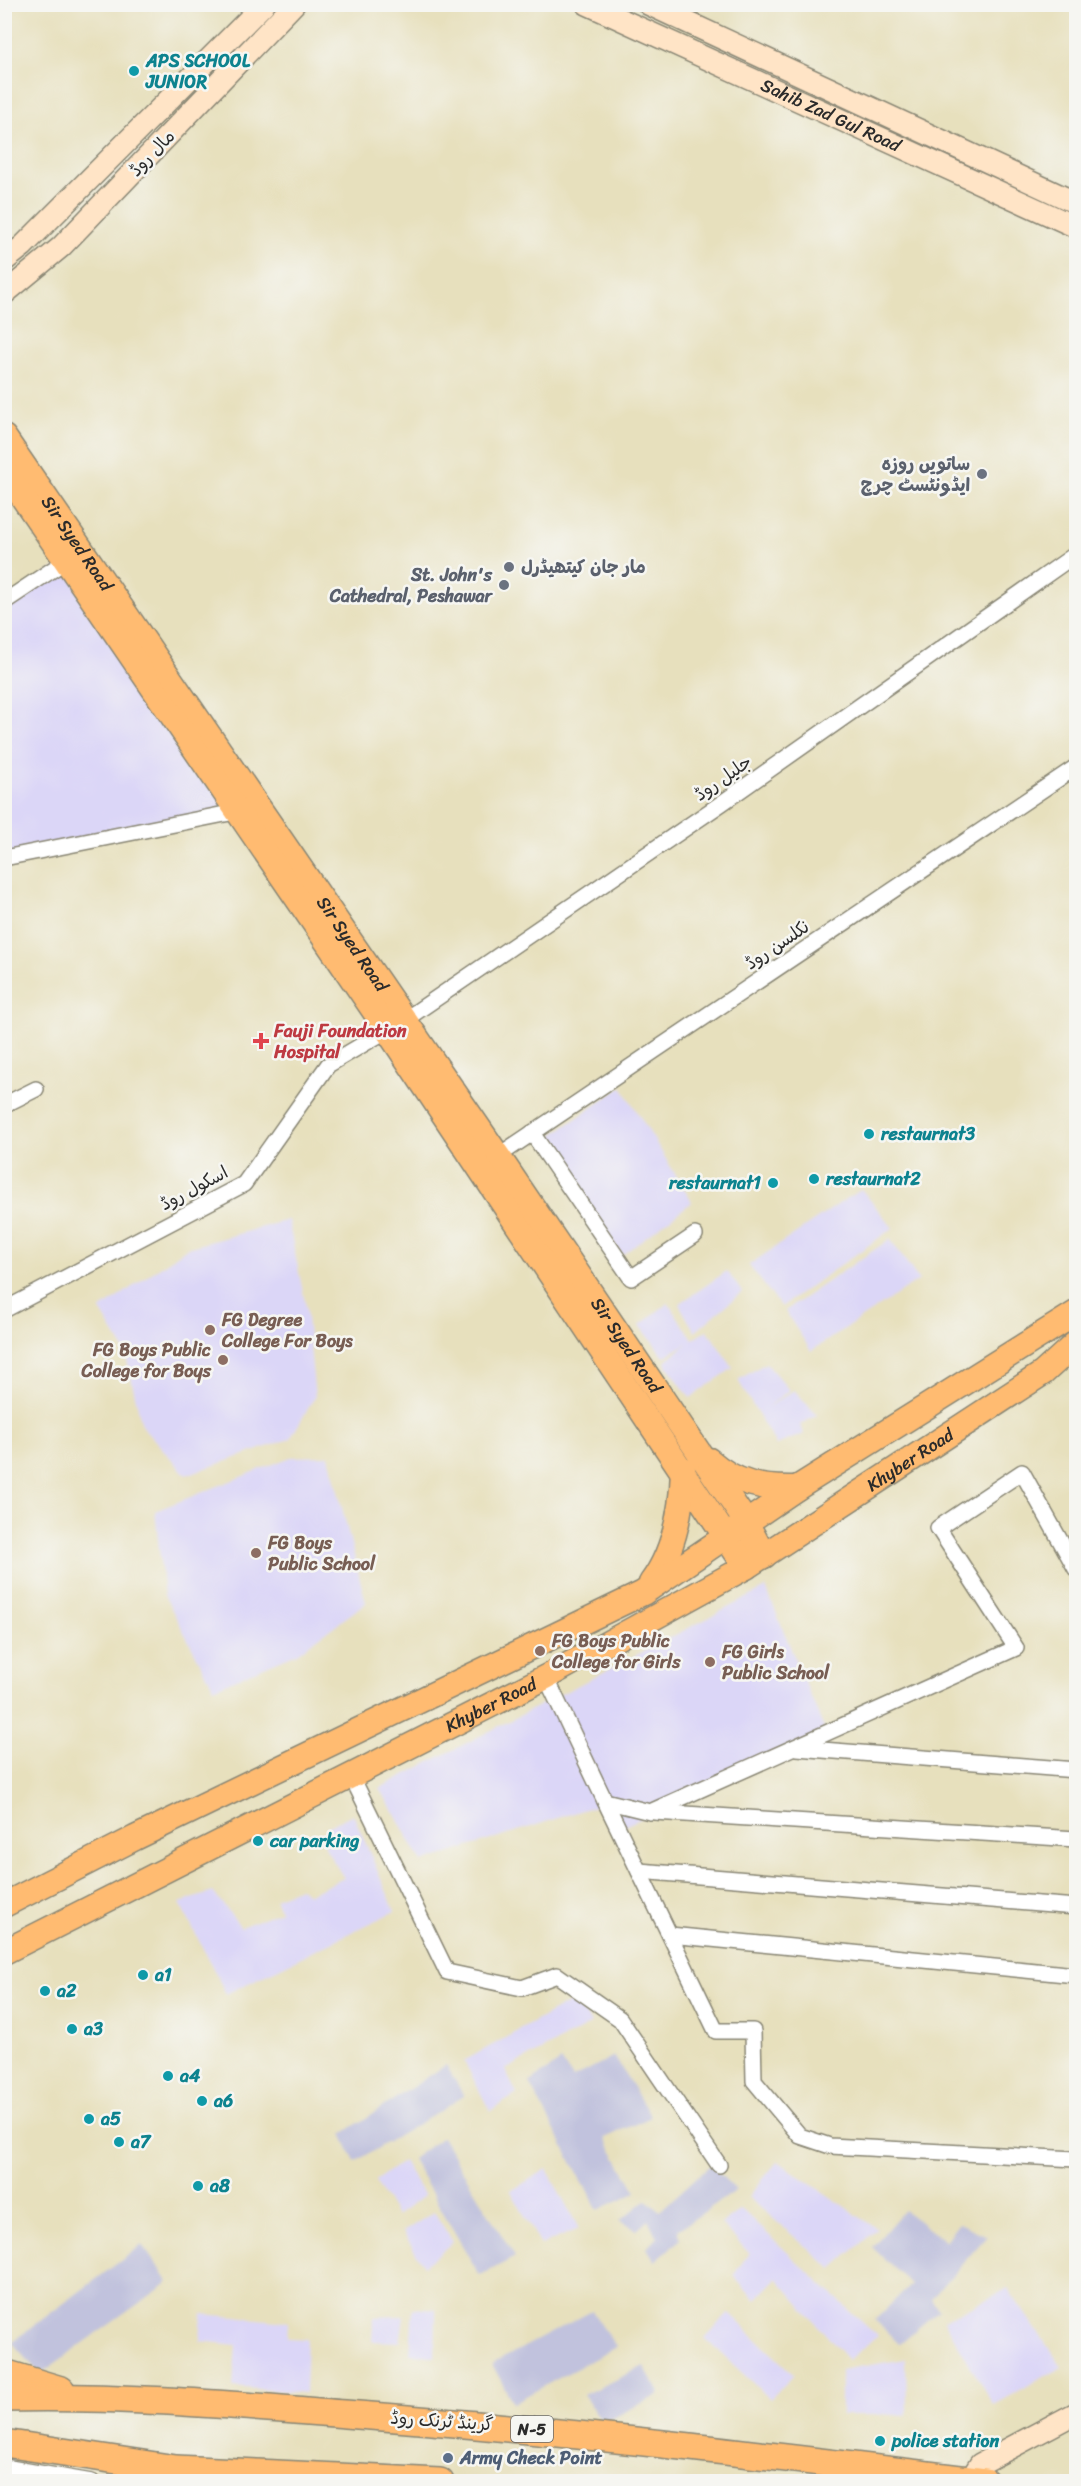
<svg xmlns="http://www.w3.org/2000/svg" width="1081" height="2486" viewBox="0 0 1081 2486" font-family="Sriracha,'Playpen Sans Arabic',sans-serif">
<rect width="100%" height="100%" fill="#f6f6f2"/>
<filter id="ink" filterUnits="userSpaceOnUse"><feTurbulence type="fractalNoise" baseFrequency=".0167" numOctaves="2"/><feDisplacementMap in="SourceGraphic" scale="12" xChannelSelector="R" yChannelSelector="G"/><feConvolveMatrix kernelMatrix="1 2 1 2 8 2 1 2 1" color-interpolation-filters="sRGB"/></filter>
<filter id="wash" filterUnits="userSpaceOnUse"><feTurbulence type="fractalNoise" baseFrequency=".008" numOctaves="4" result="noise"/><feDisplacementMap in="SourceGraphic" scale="24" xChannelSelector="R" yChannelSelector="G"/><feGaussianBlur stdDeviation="1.35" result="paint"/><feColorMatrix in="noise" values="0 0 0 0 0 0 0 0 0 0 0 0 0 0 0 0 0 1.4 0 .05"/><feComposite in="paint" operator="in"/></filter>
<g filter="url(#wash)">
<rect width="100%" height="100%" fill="#e7e0bd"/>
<!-- built -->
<g fill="#dbd6f7">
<polygon points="67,560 240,811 5,856 5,602"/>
<polygon points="622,1087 692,1202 622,1255 545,1140"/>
<polygon points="861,1189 893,1228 781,1307 749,1265"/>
<polygon points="288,1220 306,1307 315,1397 290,1439 186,1475 142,1426 125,1351 100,1310 187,1248"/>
<polygon points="890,1239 919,1280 811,1351 785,1311"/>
<polygon points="727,1271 742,1292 695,1332 679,1304"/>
<polygon points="668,1303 693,1339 707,1330 733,1368 690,1398 665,1362 688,1343 664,1357 640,1325"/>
<polygon points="766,1363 789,1390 768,1407 794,1390 817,1415 800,1425 804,1434 776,1445 738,1380"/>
<polygon points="329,1456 366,1603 297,1653 214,1688 164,1595 155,1511 291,1457"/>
<polygon points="766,1588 827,1736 624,1826 604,1803 422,1862 380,1788"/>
<polygon points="353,1814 395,1911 226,1994 180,1903 213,1892 241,1927 280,1911 275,1898 300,1888 309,1894 344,1878 323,1844 332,1841 327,1827"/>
<polygon points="575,1999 591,2024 505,2070 517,2094 490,2111 464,2061"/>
<polygon points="403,2161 424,2196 396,2216 375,2181"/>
<polygon points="778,2161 877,2229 832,2269 748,2197"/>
<polygon points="547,2169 579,2229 541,2245 511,2191"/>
<polygon points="741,2209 877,2336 848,2360 777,2278 756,2300 733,2276 749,2253 721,2224"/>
<polygon points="434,2212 453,2242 424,2266 403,2232"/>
<polygon points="1008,2289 1062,2367 993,2405 944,2320"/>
<polygon points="413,2308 436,2310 435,2357 410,2353"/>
<polygon points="729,2313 794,2375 770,2399 705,2338"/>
<polygon points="202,2314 288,2322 287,2338 307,2339 305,2393 233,2387 236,2345 200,2341"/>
<polygon points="404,2316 400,2342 373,2341 374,2317"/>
<polygon points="906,2359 907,2415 841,2415 841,2370"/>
</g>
<!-- industrial -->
<g fill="#c1c2dd">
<polygon points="614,2056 651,2117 605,2138 636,2192 598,2210 529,2083 561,2061 573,2078"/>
<polygon points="446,2065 464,2096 355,2162 342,2134"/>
<polygon points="442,2137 515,2257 480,2276 412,2159"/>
<polygon points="710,2165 736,2190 678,2230 681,2239 655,2261 647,2248 657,2237 648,2220 637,2230 620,2221 646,2200 660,2211"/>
<polygon points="904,2210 945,2241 959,2223 987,2236 931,2299 939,2310 899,2344 875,2320 911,2284 872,2247"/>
<polygon points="142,2245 169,2282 40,2374 12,2342"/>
<polygon points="592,2311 616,2347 513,2403 492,2364"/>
<polygon points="644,2366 660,2394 603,2423 583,2395"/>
</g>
</g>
<g filter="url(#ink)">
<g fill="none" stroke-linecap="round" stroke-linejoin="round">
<defs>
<g id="street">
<polyline points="4,602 67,560"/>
<polyline points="4,858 240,811"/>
<polyline points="4,1105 36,1089"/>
<polyline points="532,1133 631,1278 695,1235"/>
<polyline points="498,1156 1076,767"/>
<polyline points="4,1310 244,1184 328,1065 406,1019 722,803 1076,554"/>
<polyline points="546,1677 605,1801 650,1812 1016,1648 938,1528 1022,1472 1076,1569"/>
<polyline points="797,1748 1076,1770"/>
<polyline points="351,1775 447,1972 522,1988 557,1975 620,2019 719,2165"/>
<polyline points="605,1801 716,2031 753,2031 754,2081 800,2136 830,2146 1076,2159"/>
<polyline points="654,1812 1076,1839"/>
<polyline points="639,1871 1076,1907"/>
<polyline points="670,1935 1076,1975"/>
<polyline points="4,2467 92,2482"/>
</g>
<g id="secondary">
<path id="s1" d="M587,4l489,223"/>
<polyline points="648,4 1076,203"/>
<polyline points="4,261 23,246 264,4"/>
<polyline points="4,294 61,247 294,4"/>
<polyline points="970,2480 980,2464 1076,2413"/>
</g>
<g id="primary">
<path id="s2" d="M4,437l494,719 200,295 48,71 18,34"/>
<polyline points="4,470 388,1031 746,1567"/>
<path d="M709,1460c27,24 53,29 88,28"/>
<path d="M651,1583c24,-32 31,-75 32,-114"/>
<polyline points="4,1905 135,1838 643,1593 797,1488 1076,1313"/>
<path id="s3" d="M4,1952l542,-275 200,-110 297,-194 33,-30"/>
</g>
<g id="highway">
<polyline points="4,2373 61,2390"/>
<path d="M4,2398c115,-3 228,7 341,16 214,16 427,42 640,68"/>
<polyline points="4,2443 176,2469 440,2482"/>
</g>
</defs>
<!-- street casing -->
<use href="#street" stroke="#898674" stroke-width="18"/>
<!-- secondary casing -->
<use href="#secondary" stroke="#898674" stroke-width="24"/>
<!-- primary casing -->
<use href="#primary" stroke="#898674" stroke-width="27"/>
<!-- highway casing -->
<use href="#highway" stroke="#898674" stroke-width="30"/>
<!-- street -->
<use href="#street" stroke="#fff" stroke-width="15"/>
<!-- secondary -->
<use href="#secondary" stroke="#ffe4c6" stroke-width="21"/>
<!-- primary -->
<use href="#primary" stroke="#ffbb71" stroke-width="24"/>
<!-- highway -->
<use href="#highway" stroke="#ffbb71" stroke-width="27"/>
</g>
</g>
<!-- markers -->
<g fill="#0f9aa8" stroke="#f6f6f2" stroke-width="2">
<circle cx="134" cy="71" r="6"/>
<circle cx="869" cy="1134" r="6"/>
<circle cx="814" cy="1179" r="6"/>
<circle cx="773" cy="1183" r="6"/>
<circle cx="258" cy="1841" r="6"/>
<circle cx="143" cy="1975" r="6"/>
<circle cx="45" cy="1991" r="6"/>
<circle cx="72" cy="2029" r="6"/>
<circle cx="168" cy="2076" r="6"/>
<circle cx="202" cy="2101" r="6"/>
<circle cx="89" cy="2119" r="6"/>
<circle cx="119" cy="2142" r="6"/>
<circle cx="198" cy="2186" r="6"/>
<circle cx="880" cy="2441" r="6"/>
</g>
<g fill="#6b7280" stroke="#f6f6f2" stroke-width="2">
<circle cx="982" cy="474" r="6"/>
<circle cx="509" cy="567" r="6"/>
<circle cx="504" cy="585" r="6"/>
</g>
<path fill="#e0444e" stroke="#f6f6f2" stroke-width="2" d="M258 1032h6v6h6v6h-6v6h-6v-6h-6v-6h6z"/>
<g fill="#8d6e63" stroke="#f6f6f2" stroke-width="2">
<circle cx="210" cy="1330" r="6"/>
<circle cx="223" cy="1360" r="6"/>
<circle cx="256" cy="1553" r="6"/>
<circle cx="540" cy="1651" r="6"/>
<circle cx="710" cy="1662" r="6"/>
</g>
<circle fill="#5c6f8a" stroke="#f6f6f2" stroke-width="2" cx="448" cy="2458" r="6"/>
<g text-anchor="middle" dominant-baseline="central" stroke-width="5" stroke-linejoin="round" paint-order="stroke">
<!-- shield labels -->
<rect fill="#f6f6f2" stroke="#686867" stroke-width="1.5" x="511" y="2416" width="42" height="26" rx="4.5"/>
<g font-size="16" font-weight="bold" fill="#2b2b2b">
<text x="532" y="2429">N-5</text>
</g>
<!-- culture labels -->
<g font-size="18" font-weight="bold" fill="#0d838f" stroke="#f6f6f2" text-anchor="start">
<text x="146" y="61">APS SCHOOL<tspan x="146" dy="21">JUNIOR</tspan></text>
<text x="881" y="1134">restaurnat3</text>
<text x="826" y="1179">restaurnat2</text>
<text x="761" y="1183" text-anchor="end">restaurnat1</text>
<text x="270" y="1841">car parking</text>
<text x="155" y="1975">a1</text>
<text x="57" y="1991">a2</text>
<text x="84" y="2029">a3</text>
<text x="180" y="2076">a4</text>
<text x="214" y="2101">a6</text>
<text x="101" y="2119">a5</text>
<text x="131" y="2142">a7</text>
<text x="210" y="2186">a8</text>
<text x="892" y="2441">police station</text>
</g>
<!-- street labels -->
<g font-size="18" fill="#2b2b2b" stroke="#f6f6f2">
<text stroke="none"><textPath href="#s1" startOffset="268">Sahib Zad Gul Road</textPath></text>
<text transform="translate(152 153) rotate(-46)">مال روڈ</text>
<text stroke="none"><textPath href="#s2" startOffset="129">Sir Syed Road</textPath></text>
<text transform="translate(723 778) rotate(-35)">جلیل روڈ</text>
<text stroke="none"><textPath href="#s2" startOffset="615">Sir Syed Road</textPath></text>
<text transform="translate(777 945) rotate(-34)">نکلسن روڈ</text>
<text transform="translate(194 1188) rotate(-28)">اسکول روڈ</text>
<text stroke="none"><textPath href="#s2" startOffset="1101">Sir Syed Road</textPath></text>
<text stroke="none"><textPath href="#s3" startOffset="1032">Khyber Road</textPath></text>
<text stroke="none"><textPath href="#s3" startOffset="546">Khyber Road</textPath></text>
<text transform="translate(442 2421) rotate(4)">گرینڈ ٹرنک روڈ</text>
</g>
<!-- worship labels -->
<g font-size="18" font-weight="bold" fill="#5b616d" stroke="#f6f6f2" text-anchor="end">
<text x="970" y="464">ساتویں روزہ<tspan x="970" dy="21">ایڈونٹسٹ چرچ</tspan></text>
<text x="521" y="567" text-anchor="start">مار جان کیتھیڈرل</text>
<text x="492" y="575">St. John's<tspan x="492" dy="21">Cathedral, Peshawar</tspan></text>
</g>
<!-- health labels -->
<g font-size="18" font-weight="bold" fill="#be3a42" stroke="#f6f6f2" text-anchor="start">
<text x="274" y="1031">Fauji Foundation<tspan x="274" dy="21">Hospital</tspan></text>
</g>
<!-- education labels -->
<g font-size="18" font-weight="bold" fill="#785e54" stroke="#f6f6f2" text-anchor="start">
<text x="222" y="1320">FG Degree<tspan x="222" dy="21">College For Boys</tspan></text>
<text x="211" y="1350" text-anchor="end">FG Boys Public<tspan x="211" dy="21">College for Boys</tspan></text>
<text x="268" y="1543">FG Boys<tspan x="268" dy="21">Public School</tspan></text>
<text x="552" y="1641">FG Boys Public<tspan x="552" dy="21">College for Girls</tspan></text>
<text x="722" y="1652">FG Girls<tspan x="722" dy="21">Public School</tspan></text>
</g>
<!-- service labels -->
<g font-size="18" font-weight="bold" fill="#4e5e75" stroke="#f6f6f2" text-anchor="start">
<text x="460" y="2458">Army Check Point</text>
</g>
</g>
<!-- margin -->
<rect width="1081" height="2486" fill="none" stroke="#f6f6f2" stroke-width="24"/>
</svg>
